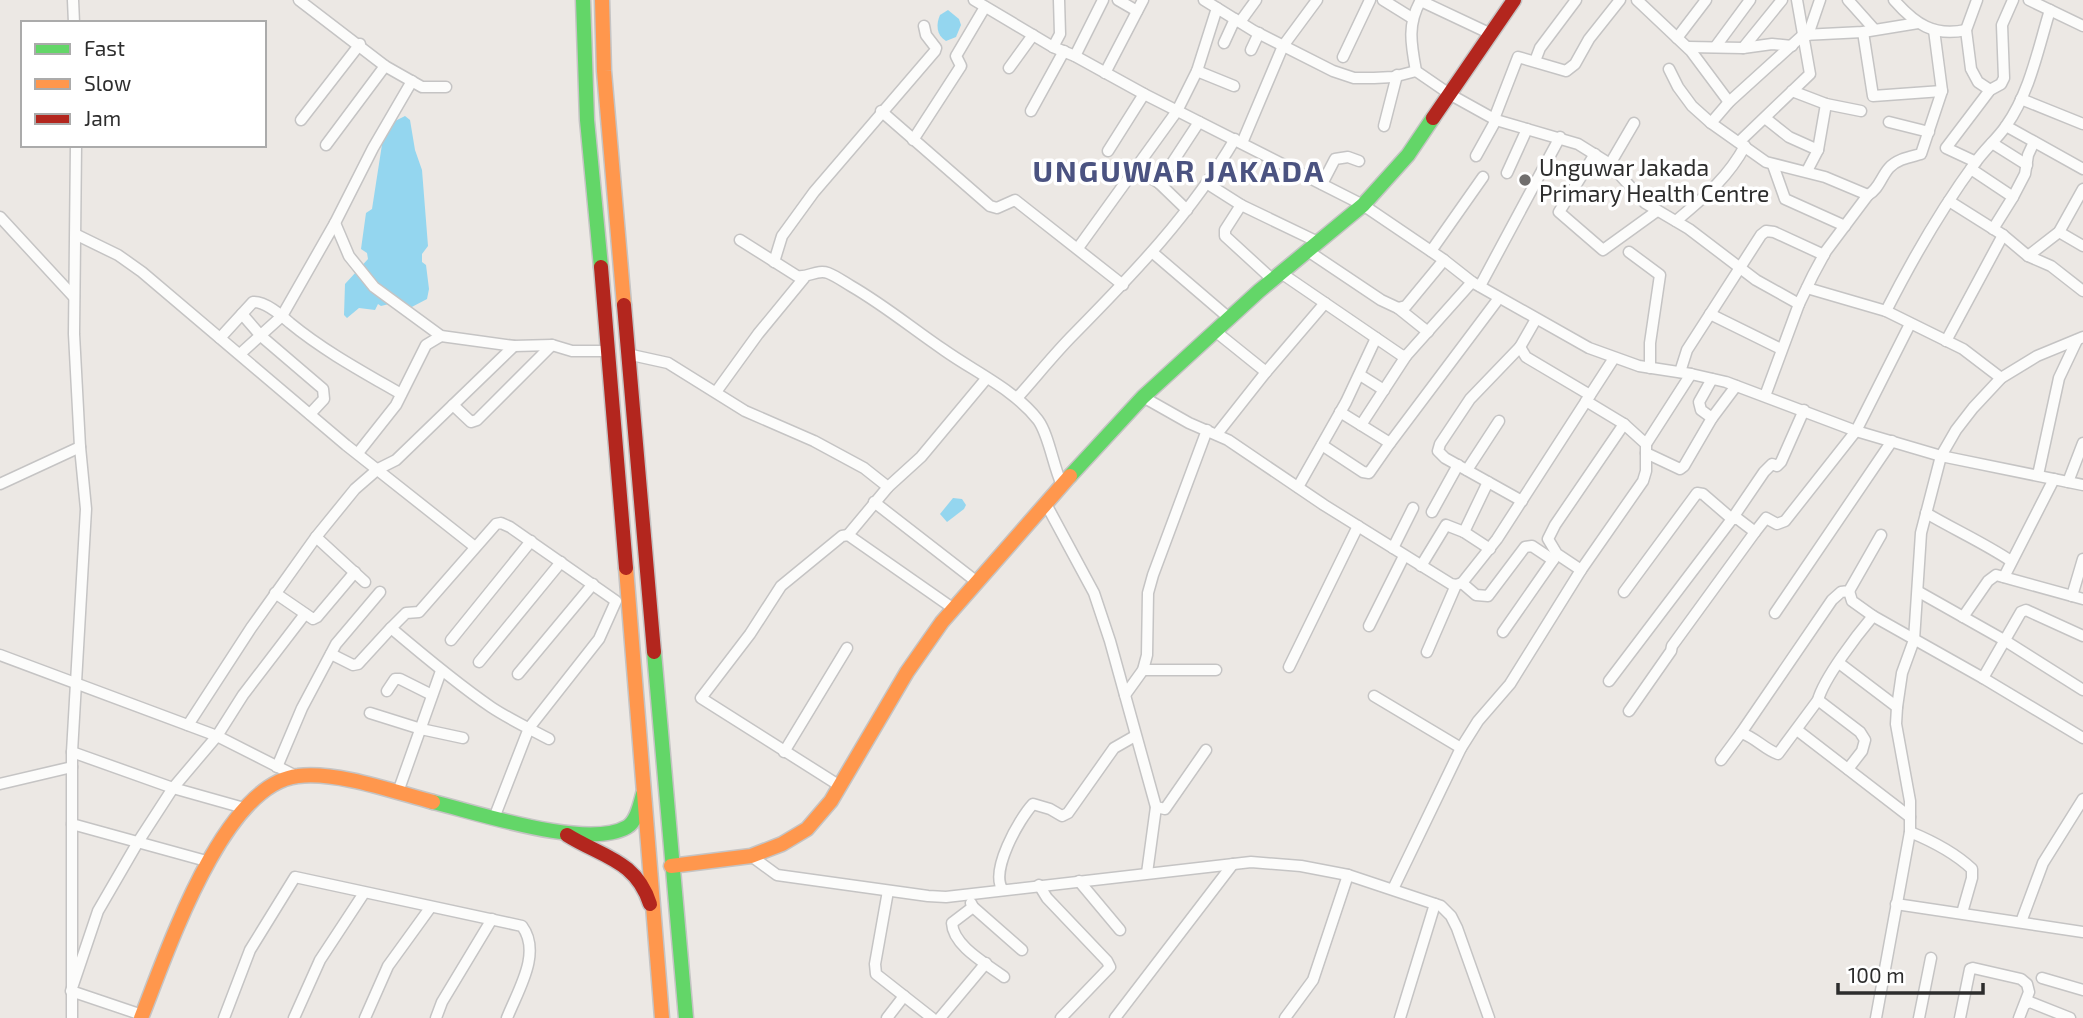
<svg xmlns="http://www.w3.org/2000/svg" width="2083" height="1018" viewBox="0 0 2083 1018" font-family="'Exo 2',sans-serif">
<rect width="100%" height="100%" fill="#ece8e4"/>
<!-- water -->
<g fill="#94d6ef">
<path d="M948,10l11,9 2,6 -5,12 -10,4c-10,-6 -10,-17 -6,-26z"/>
<polygon points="405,116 410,120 415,150 422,170 428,246 422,254 422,262 426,265 429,289 427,299 408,309 389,304 381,306 378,304 375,310 359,308 347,318 344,315 345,284 368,259 367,253 361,249 366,213 372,209 383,138 391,123"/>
<polygon points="953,498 962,499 966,505 964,509 947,522 940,514"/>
</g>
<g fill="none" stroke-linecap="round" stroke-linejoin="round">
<defs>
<g id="street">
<polyline points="73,0 74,23"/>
<polyline points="299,0 385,66 422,87 446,87"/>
<polyline points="974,0 1053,47 1075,56 1144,94 1363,205 1444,260 1472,282 1589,348 1639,366 1691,374 1726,382 1856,431 1941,456 2083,485"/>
<polyline points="1118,0 1137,11"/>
<polyline points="1204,0 1254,31 1333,71 1354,78 1374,78 1393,77 1416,71"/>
<polyline points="1383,0 1412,18"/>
<path d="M1421,0c-14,24 -10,44 -5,71l35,24 45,25 82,24 32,20 35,39 44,26 67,51 43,24"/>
<polyline points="1637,0 1691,51 1729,102"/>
<polyline points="1848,0 1874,29"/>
<path d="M1894,0c21,24 40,37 72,30"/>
<polyline points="1977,0 1966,30 1971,69 1978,82 1990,90"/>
<polyline points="2029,0 2083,26"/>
<polyline points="1421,1 1491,34"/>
<polyline points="1240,22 1256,0"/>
<polyline points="1863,32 1873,96 1942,91"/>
<polyline points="1808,35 1820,0"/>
<polyline points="1677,38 1706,0"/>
<polyline points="1224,43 1235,19"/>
<polyline points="1716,46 1750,0"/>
<polyline points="1053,47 1060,34 1059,0"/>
<polyline points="1688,47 1743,48 1772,44 1792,46"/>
<polyline points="1743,48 1782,0"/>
<polyline points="1251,50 1259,33"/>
<polyline points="1075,56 1103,0"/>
<polyline points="1343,57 1370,0"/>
<polyline points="1535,61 1540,48 1576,0"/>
<polyline points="1009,68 1033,35"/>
<polyline points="1669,69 1678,87 1692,106 1711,123 1766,162 1825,177 1868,195"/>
<polyline points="1197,71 1234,86"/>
<polyline points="1105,73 1143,0"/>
<polyline points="1792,91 1826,104 1861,111"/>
<polyline points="2021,99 2083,124"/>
<polyline points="881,111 990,206 997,208 1015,200 1123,285"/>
<polyline points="1031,111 1064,51"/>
<polyline points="1765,118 1789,137 1818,150"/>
<polyline points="1494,119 1518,57 1566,71 1575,64 1589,39 1620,0"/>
<polyline points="301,120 360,44"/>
<polyline points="1889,122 1929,132"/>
<polyline points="1711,123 1729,102 1803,35 1863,32 1918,23"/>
<polyline points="1384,126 1397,75"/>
<polyline points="2006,126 2083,169"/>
<polyline points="913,140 961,66 956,56 985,7"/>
<polyline points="1739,142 1810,74 1797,0"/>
<polyline points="1242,143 1283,46 1317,0"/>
<polyline points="1992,143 2027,165"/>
<polyline points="326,145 385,66"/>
<polyline points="1108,151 1144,94"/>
<polyline points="1595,154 1559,212 1603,250 1657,211"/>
<polyline points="1476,156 1496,120"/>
<polyline points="1976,162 1946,148 1990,90 2001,84 2004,78 2002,25 2013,0"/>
<polyline points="1610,164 1634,123"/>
<polyline points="1773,165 1785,199 1845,226"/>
<polyline points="1136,169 1159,183 1187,210"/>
<polyline points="1971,169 2013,197 1993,229"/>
<polyline points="1807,171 1818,150 1826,104"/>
<polyline points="1507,173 1527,129"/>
<polyline points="1159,183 1199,122"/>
<polyline points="1208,184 1241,205 1318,242"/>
<polyline points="1322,184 1335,159 1348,157 1359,161"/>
<polyline points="2013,197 2025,174 2028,155 2034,142"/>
<polyline points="1949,201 2003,235 2028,256 2051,266 2083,291"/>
<polyline points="1241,205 1225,230 1225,236 1273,280"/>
<polyline points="0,217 74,297"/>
<path d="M1676,221c28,-24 51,-42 69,-75"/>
<polyline points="335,223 349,256 374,287 441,336 514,346 552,345 572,351 609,351"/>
<polyline points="2059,232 2083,246"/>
<polyline points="77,235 118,255 142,272 346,445 475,547"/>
<path d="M740,240l57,36c11,2 20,-7 31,-3 8,3 16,9 23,13 33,19 62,43 93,64 31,22 71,40 94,70 11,15 15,46 24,65"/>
<polyline points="1078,248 1177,111 1197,71 1217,8"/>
<polyline points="1308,251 1381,300 1398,308 1406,306 1444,260"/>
<polyline points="1431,251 1483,177"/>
<polyline points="1152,252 1229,318"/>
<polyline points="1629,252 1660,275 1650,343 1650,368"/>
<polyline points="2028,256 2059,232 2083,189"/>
<polyline points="774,262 782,236 814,192 935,51 936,48 926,35 924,26"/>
<polyline points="1281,273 1401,355 1406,356"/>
<polyline points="1480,286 1560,137"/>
<polyline points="1807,288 1886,311 1963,349 2001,378"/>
<polyline points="1398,308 1428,332"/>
<path d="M1886,311c26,-51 55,-102 89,-148 9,-13 22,-24 31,-37 24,-34 32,-77 44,-116"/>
<polyline points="242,314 261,336 323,389 324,399 310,414"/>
<polyline points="1710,314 1781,349"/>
<polyline points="1536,319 1520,347 1526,357 1590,395"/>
<polyline points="1215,331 1266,372"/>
<path d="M220,338l33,-36c12,-1 28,13 37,21 34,28 73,49 111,71"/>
<polyline points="1946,341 2003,235"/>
<polyline points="1520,347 1470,399 1440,444 1438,451 1445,458 1522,501"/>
<polyline points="240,354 282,316 335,223 373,148 412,81"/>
<polyline points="627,354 668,363 745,411 814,441 864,468 888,487 848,535"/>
<polyline points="1680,372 1687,350 1761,235 1766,231 1774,232 1824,255"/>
<polyline points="1360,375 1384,390"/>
<polyline points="1712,379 1699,402 1701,410 1712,418"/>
<polyline points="716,392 758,334 804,278"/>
<path d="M1765,396l34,-92 14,-29 13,-24 42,-56c11,-6 13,-18 21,-27 8,-9 21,-11 32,-14l21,-63 -8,-61"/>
<polyline points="1143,397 1189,423 1228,440 1324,505 1451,584 1456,585"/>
<path d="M1017,398c19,-21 37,-44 57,-64 60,-61 117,-120 161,-195"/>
<polyline points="453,405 471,422 477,420 552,345"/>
<polyline points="1340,412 1390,443 1499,298"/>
<polyline points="1361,425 1406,356 1472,282"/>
<polyline points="1217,434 1266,372 1325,303"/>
<polyline points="1646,444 1691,374"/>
<polyline points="1322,445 1363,472 1369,473 1390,443"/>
<polyline points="358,453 396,405 426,345 441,336"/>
<polyline points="1646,453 1680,469 1684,466 1712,418 1736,386"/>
<polyline points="1467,470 1499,421"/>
<polyline points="2038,475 2059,378 2077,340"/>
<polyline points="1488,482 1464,532 1490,549"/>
<polyline points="2068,482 2083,443"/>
<polyline points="0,484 80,447"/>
<polyline points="888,487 921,457 986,379"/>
<polyline points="1298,487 1346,402 1376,338"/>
<polyline points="874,502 977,582"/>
<polyline points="1046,504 1094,593 1110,641 1156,807 1165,809 1206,750"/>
<polyline points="1432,512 1458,465"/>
<path d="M1926,513c29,17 58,30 85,48"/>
<polyline points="316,537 365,582"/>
<polyline points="1393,548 1413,508"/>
<polyline points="1421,566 1446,525 1464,532"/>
<polyline points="1581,570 1557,554 1548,539 1555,525 1624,424"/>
<polyline points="2004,577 2054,479"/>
<polyline points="1462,583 1476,595 1488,596 1525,547 1532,546 1553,560"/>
<polyline points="1849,591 1852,601 1873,616"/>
<polyline points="1624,592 1697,493 1703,494 1732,519 1764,472 1772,464 1777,466 1781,462 1804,410"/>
<polyline points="1919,592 2004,640 2083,690"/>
<polyline points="275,593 313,619 317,617 355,572"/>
<polyline points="2072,596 2083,559"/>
<polyline points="1775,613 1892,441"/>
<polyline points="1963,617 1988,581 1996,575 2083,599"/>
<polyline points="1369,626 1404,556"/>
<polyline points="1503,632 1556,556"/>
<polyline points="451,640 531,541"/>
<polyline points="1427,652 1456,585 1462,583 1497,539 1614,358"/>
<polyline points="331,654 353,665 358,664 391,628"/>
<polyline points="0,655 217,736 296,776"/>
<polyline points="479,662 561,562"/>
<polyline points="1839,663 1897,707"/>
<polyline points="1289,667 1358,526"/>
<polyline points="1143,670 1216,670"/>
<polyline points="518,674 593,584"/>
<polyline points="1983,678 2021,612 2026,610 2083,636"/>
<polyline points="1609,681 1732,519 1738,519 1755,532"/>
<polyline points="387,691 395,679 400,679 432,695"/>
<polyline points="1125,695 1143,670 1147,655 1148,593 1153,575 1207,430"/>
<polyline points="1374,696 1461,748"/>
<polyline points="1818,700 1860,732 1865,740 1862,751 1848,769"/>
<polyline points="1629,711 1671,651 1672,646 1755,532 1766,518 1777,524 1785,521 1856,431 1910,324"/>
<polyline points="370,713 421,729 463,738"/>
<polyline points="188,725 251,628 316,537 355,489 378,469 396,460 514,346"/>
<polyline points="1797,730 1910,817"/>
<polyline points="1741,733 1832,600 1841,592 1849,591 1881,535"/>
<polyline points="72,752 173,788 244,808"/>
<polyline points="784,752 847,648"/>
<path d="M1721,760l20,-27c14,4 23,16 37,21l40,-54c6,-22 39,-65 55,-84l110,62 100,60"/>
<polyline points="277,767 302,708 336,644 380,592"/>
<polyline points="0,784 72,767"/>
<polyline points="840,786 701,698 750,634 781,586 842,536 848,535 954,609"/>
<polyline points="398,792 441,671"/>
<path d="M494,818l35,-90 70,-89 17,-38 -106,-74 -9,-4 -5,1 -77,88 -13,1 -15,15c33,28 65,55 100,79 18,12 39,22 58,32"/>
<polyline points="72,824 210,862"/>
<path d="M1910,832c22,9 45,21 62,37v9l-10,35"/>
<polyline points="751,856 777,875 928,896 946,897 1251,862 1301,866 1348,875 1441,906 1451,916 1457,928 1489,1018"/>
<polyline points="1147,873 1156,807"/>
<polyline points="1079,881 1120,930"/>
<polyline points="1039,885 1047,898 1107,961 1110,967 1061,1018"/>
<polyline points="1393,889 1461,748 1478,721 1510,684 1581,570 1643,481 1646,471 1646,444 1624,424 1586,401"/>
<path d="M1003,890c-14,-18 16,-71 30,-86l17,5 12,7 6,-3 46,-65 21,-12"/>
<polyline points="888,891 875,964 876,974 932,1018"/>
<polyline points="971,903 973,907 1022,950"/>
<polyline points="1896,904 2083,932"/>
<path d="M973,907l-21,16c1,23 35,41 52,54"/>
<polyline points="2021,922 2043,863 2083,799"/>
<polyline points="2042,978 2083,990"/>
<polyline points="2025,1004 2030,1002 2070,1018"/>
<polyline points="142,1015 71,991 98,911 138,842 173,788 217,736 243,695 305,614"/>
<polyline points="72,1018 72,752 86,509 80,447 74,334 76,145"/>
<path d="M224,1018l26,-68 45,-73 227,49c20,27 -4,64 -15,92"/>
<polyline points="294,1018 320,960 364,893"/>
<polyline points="365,1018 388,966 430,908"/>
<polyline points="436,1018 442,1002 492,919"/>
<polyline points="887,1018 904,996"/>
<polyline points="940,1018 986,963"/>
<polyline points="1115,1018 1233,864"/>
<polyline points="1285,1018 1313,980 1348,875"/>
<polyline points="1400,1018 1435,904"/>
<polyline points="1876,1018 1910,832 1910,801 1896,724 1897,707 1902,673 1914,640 1921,533 1941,456 1956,430 1973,408 2001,378 2037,356 2083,337"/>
<polyline points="1919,1018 1931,958"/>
<polyline points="1960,1018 1970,969 1973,968 2021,979 2027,984 2029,992 2019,1018"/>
</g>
<g id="fast">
<polyline points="583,0 587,120 601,267"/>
<polyline points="1070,476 1143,397 1259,291 1363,205 1408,155 1433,118"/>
<polyline points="654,652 686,1018"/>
<path d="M433,802c46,11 154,48 194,25 10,-6 13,-22 16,-33"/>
</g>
<g id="slow">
<polyline points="602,0 604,71 624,305"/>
<polyline points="626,568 662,1018"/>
<polyline points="671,866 751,856 782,844 807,829 831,801 907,672 942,622 1070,476"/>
<path d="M141,1018c25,-62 81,-234 157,-242 39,-5 97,16 135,26"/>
</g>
<g id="jam">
<polyline points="1433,118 1514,0"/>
<polyline points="601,267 626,568"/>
<polyline points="624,305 654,652"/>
<path d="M567,835c35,22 69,25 83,69"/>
</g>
</defs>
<!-- street casing -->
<use href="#street" stroke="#c5c4c4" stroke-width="13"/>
<!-- fast casing -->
<use href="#fast" stroke="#c5c4c4" stroke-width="17"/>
<!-- slow casing -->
<use href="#slow" stroke="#c5c4c4" stroke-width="17"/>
<!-- jam casing -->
<use href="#jam" stroke="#c5c4c4" stroke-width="17"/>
<!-- street -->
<use href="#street" stroke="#fcfcfb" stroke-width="10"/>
<!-- fast -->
<use href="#fast" stroke="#63d668" stroke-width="14"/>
<!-- slow -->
<use href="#slow" stroke="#ff974d" stroke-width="14"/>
<!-- jam -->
<use href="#jam" stroke="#b3261e" stroke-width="14"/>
</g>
<!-- markers -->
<circle fill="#706e6d" stroke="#fff" stroke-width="2.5" cx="1525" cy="180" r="7"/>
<g text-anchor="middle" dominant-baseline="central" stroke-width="7" stroke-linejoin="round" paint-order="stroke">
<!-- poi labels -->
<g font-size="23" fill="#2d2d2d" stroke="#fff" text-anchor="start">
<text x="1539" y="167">Unguwar Jakada<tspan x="1539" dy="26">Primary Health Centre</tspan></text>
</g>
<!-- district labels -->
<g font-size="30" font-weight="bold" letter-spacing="2" fill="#4b5381" stroke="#fff">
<text x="1179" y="170">UNGUWAR JAKADA</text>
</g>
</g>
<!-- legend -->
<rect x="21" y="21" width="245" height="126" fill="#ffffff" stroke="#ababab" stroke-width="2"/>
<rect x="35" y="44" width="35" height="10" fill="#63d668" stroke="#ababab" stroke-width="2"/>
<text x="84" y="56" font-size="21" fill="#2d2d2d">Fast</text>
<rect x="35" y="79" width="35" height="10" fill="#ff974d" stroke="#ababab" stroke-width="2"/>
<text x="84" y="91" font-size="21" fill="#2d2d2d">Slow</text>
<rect x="35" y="114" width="35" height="10" fill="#b3261e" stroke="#ababab" stroke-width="2"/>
<text x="84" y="126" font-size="21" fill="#2d2d2d">Jam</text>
<!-- scale -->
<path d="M1838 983v10h145v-10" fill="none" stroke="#2d2d2d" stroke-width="3.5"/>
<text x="1848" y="983" font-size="21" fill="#2d2d2d" stroke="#ffffff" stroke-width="5" paint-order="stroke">100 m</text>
</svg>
